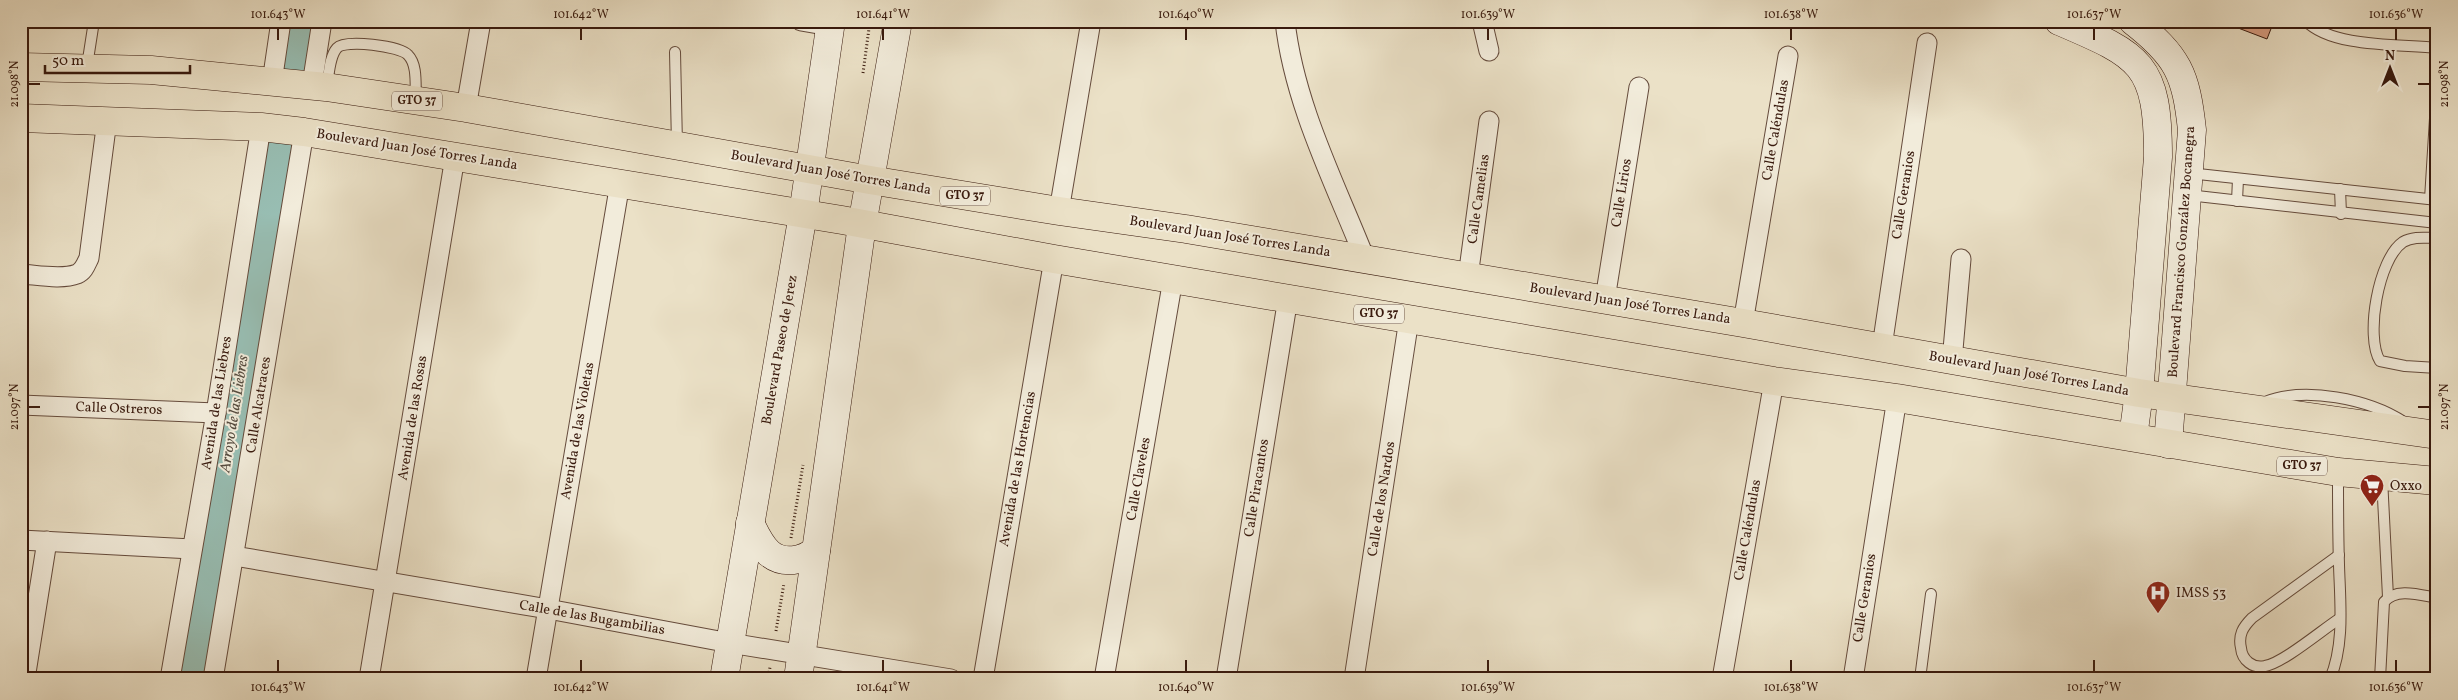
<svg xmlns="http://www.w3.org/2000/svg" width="2458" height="700" viewBox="0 0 2458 700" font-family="Vollkorn,serif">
<rect width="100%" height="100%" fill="#ebe1c7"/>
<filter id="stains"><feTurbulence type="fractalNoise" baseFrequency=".004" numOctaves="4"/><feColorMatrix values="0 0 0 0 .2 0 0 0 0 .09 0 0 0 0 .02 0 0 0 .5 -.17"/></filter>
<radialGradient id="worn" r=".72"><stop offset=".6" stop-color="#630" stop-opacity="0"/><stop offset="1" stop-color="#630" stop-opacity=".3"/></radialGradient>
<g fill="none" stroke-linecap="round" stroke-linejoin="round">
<!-- river -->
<g stroke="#98beb3" stroke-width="35">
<polyline points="293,63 300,21"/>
<polyline points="192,679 278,149"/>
</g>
</g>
<!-- building -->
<polygon fill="#d79c80" stroke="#38190d" points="2225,21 2274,21 2267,39 2225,23"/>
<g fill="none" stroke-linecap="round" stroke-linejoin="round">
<defs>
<g id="service">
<path d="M2306,21c26,27 95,23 131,27"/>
<polyline points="675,52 677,145"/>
<polyline points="87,66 94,21"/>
<path d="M327,86c2,-11 2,-29 10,-38 8,-9 63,-2 71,7 10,10 7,31 8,45"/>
<polyline points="2189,173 2437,200"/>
<polyline points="2340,189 2341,214"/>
<polyline points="2188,195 2437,223"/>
<polyline points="2430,199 2437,86"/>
<polyline points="2237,201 2238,179"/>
<path d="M2437,238c-11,0 -24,-2 -34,4 -25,17 -38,95 -23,119l25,5 32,2"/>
<path d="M2265,402c40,-16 104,-3 139,20"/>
<polyline points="2382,478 2388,597"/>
<path d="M2339,555l-87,63c-9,9 -14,17 -11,30 1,12 12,21 24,18 18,-3 57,-36 74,-47"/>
<polyline points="1920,679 1931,594"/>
<path d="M2330,679c15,-35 10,-78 9,-114 -1,-31 -1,-61 -1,-92"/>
<path d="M2380,679l4,-77c12,-15 36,-7 53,-4"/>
</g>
<g id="minor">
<polyline points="801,21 830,26"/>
<path d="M1285,21c9,83 50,162 80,238"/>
<polyline points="1482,21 1489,51"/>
<polyline points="272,82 281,21"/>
<polyline points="312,85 322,21"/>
<polyline points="466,108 481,21"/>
<polyline points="1059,211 1091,21"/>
<path d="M21,274c16,1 41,6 56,0 7,-3 9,-10 12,-16l18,-138"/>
<polyline points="1468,277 1489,121"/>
<polyline points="1605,299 1639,87"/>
<polyline points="1743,323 1788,56"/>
<polyline points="1882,347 1927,43"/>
<polyline points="1952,361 1961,259"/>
<polyline points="21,405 216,413"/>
<polyline points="21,540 192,549"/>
<polyline points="234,556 548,609 730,643 951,679"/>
<polyline points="25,679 47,541"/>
<polyline points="170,679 216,413 261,127"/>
<polyline points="213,679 304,132"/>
<polyline points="369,679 455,157"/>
<polyline points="536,679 620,183"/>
<polyline points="983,679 1054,259"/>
<polyline points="1104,679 1173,279"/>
<polyline points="1226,679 1288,298"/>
<polyline points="1354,679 1409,319"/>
<polyline points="1722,679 1774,381"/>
<polyline points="1853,679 1897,398"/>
</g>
<g id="secondary">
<path d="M2059,21c82,35 99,42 99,136l-19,236 -6,44"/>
<path d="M2133,21c45,35 53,53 59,109l-24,314"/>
<path d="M750,523c5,10 10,22 19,30 14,12 35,8 47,-3"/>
<polyline points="724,679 803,214 831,21"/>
<polyline points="798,679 862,225 898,21"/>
</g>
<g id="primary">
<polyline points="21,67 151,70 326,87 466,108 870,180 1059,211 1186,229 1743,323 2139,393 2437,435"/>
<polyline points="21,118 261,127 304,132 842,220 1054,259 1774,381 1897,398 2338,472 2437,481"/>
</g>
</defs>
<!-- service casing -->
<use href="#service" stroke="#654b3c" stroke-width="12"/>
<!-- minor casing -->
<use href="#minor" stroke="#654b3c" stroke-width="21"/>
<!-- secondary casing -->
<use href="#secondary" stroke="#38190d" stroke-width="29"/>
<!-- primary casing -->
<use href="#primary" stroke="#38190d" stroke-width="29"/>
<!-- path -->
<g stroke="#38190d" stroke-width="3" stroke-dasharray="1 2.5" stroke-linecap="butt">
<polyline points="863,73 870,21"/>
<polyline points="791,538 803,465"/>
<polyline points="776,631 784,583"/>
<polyline points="768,679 770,667"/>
</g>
<!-- service -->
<use href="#service" stroke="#f2ecdb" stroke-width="10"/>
<!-- minor -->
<use href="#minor" stroke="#f2ecdb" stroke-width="19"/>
<!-- secondary -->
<use href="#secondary" stroke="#f2ecdb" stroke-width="28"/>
<!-- primary -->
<use href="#primary" stroke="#ebe1c7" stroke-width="28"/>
</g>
<!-- ticks -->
<path fill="none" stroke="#38190d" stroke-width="2" d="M278,28v12M581,28v12M883,28v12M1186,28v12M1488,28v12M1791,28v12M2094,28v12M2396,28v12M28,84h12M2418,84h12M28,407h12M2418,407h12M278,660v12M581,660v12M883,660v12M1186,660v12M1488,660v12M1791,660v12M2094,660v12M2396,660v12"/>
<!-- icons -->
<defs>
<symbol id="supermarket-pin" viewBox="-11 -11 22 30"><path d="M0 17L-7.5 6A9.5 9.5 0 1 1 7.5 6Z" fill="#8f2418" stroke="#f2ecdb"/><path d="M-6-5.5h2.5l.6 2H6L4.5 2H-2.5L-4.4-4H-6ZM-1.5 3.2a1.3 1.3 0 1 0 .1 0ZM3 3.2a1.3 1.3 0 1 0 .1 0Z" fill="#fff"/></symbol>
<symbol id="hospital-pin" viewBox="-11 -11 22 30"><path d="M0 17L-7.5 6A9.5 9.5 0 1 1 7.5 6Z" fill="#8f2418" stroke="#f2ecdb"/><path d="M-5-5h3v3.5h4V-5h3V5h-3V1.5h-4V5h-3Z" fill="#fff"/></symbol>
</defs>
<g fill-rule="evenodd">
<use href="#supermarket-pin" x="2358" y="472" width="28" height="38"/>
<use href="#hospital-pin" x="2144" y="579" width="28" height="38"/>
</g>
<g text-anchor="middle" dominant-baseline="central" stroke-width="4" stroke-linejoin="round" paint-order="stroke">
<!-- shield labels -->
<g fill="#f2ecdb" stroke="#70584b" stroke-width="1">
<rect x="392" y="91.5" width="50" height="19" rx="4"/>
<rect x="940" y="186.5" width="50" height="19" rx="4"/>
<rect x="1354" y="304.5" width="50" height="19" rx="4"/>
<rect x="2277" y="456.5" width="50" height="19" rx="4"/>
</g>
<g font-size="12" font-weight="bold" fill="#38190d">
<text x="417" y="101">GTO 37</text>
<text x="965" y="196">GTO 37</text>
<text x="1379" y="314">GTO 37</text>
<text x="2302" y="466">GTO 37</text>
</g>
<!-- street labels -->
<g font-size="14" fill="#38190d" stroke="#f2ecdb">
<text transform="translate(1776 130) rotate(-80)">Calle Caléndulas</text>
<text transform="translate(417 150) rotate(9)">Boulevard Juan José Torres Landa</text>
<text transform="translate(831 173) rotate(10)">Boulevard Juan José Torres Landa</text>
<text transform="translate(1622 193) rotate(-81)">Calle Lirios</text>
<text transform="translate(1904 195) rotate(-81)">Calle Geranios</text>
<text transform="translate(1479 199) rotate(-82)">Calle Camelias</text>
<text transform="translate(1230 237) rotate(9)">Boulevard Juan José Torres Landa</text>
<text transform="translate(2182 252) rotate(-86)">Boulevard Francisco González Bocanegra</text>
<text transform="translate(1630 304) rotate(9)">Boulevard Juan José Torres Landa</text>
<text transform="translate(780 350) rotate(-80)">Boulevard Paseo de Jerez</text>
<text transform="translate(2029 374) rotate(10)">Boulevard Juan José Torres Landa</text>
<text transform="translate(217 403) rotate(-81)">Avenida de las Liebres</text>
<text transform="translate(259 405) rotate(-81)">Calle Alcatraces</text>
<text transform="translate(119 409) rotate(2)">Calle Ostreros</text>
<text transform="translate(413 418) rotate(-81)">Avenida de las Rosas</text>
<text transform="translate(578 431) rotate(-80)">Avenida de las Violetas</text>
<text transform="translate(1018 469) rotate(-80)">Avenida de las Hortencias</text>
<text transform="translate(1139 479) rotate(-80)">Calle Claveles</text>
<text transform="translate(1257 488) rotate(-81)">Calle Piracantos</text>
<text transform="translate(1382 499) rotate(-81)">Calle de los Nardos</text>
<text transform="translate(1748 530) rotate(-80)">Calle Caléndulas</text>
<text transform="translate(1865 598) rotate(-81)">Calle Geranios</text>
<text transform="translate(592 618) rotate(10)">Calle de las Bugambilias</text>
</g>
<!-- poi labels -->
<g font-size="14" fill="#38190d" stroke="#f2ecdb" text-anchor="start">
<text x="2390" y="486">Oxxo</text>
<text x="2176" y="593">IMSS 53</text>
</g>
<!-- water labels -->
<g font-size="15" font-style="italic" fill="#554b3f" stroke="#f2ecdb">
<text transform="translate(235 414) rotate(-81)">Arroyo de las Liebres</text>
</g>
</g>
<!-- margin -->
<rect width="2458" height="700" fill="none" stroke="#ebe1c7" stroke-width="55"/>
<!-- north arrow -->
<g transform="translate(2390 68)" stroke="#f2ecdb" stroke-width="4" paint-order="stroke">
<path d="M0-4L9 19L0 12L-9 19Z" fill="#38190d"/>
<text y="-8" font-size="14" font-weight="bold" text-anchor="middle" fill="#38190d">N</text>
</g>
<!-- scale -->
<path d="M45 65v8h145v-8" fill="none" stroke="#38190d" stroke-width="2.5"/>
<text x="52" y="65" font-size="15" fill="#38190d" stroke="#f2ecdb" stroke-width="4" paint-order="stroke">50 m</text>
<rect x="28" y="28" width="2402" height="644" fill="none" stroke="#38190d" stroke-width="2"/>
<g font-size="12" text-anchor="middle" fill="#38190d">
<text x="278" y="18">101.643°W</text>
<text x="581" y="18">101.642°W</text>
<text x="883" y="18">101.641°W</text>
<text x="1186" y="18">101.640°W</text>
<text x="1488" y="18">101.639°W</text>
<text x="1791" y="18">101.638°W</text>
<text x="2094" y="18">101.637°W</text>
<text x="2396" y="18">101.636°W</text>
<text transform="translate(14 84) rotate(-90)" y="4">21.098°N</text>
<text transform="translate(2444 84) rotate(-90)" y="4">21.098°N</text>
<text transform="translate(14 407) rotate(-90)" y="4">21.097°N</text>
<text transform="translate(2444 407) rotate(-90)" y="4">21.097°N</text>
<text x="278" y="691">101.643°W</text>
<text x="581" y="691">101.642°W</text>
<text x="883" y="691">101.641°W</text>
<text x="1186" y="691">101.640°W</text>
<text x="1488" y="691">101.639°W</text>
<text x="1791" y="691">101.638°W</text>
<text x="2094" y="691">101.637°W</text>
<text x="2396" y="691">101.636°W</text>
</g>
<rect width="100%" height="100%" filter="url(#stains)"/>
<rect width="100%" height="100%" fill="url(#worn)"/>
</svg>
